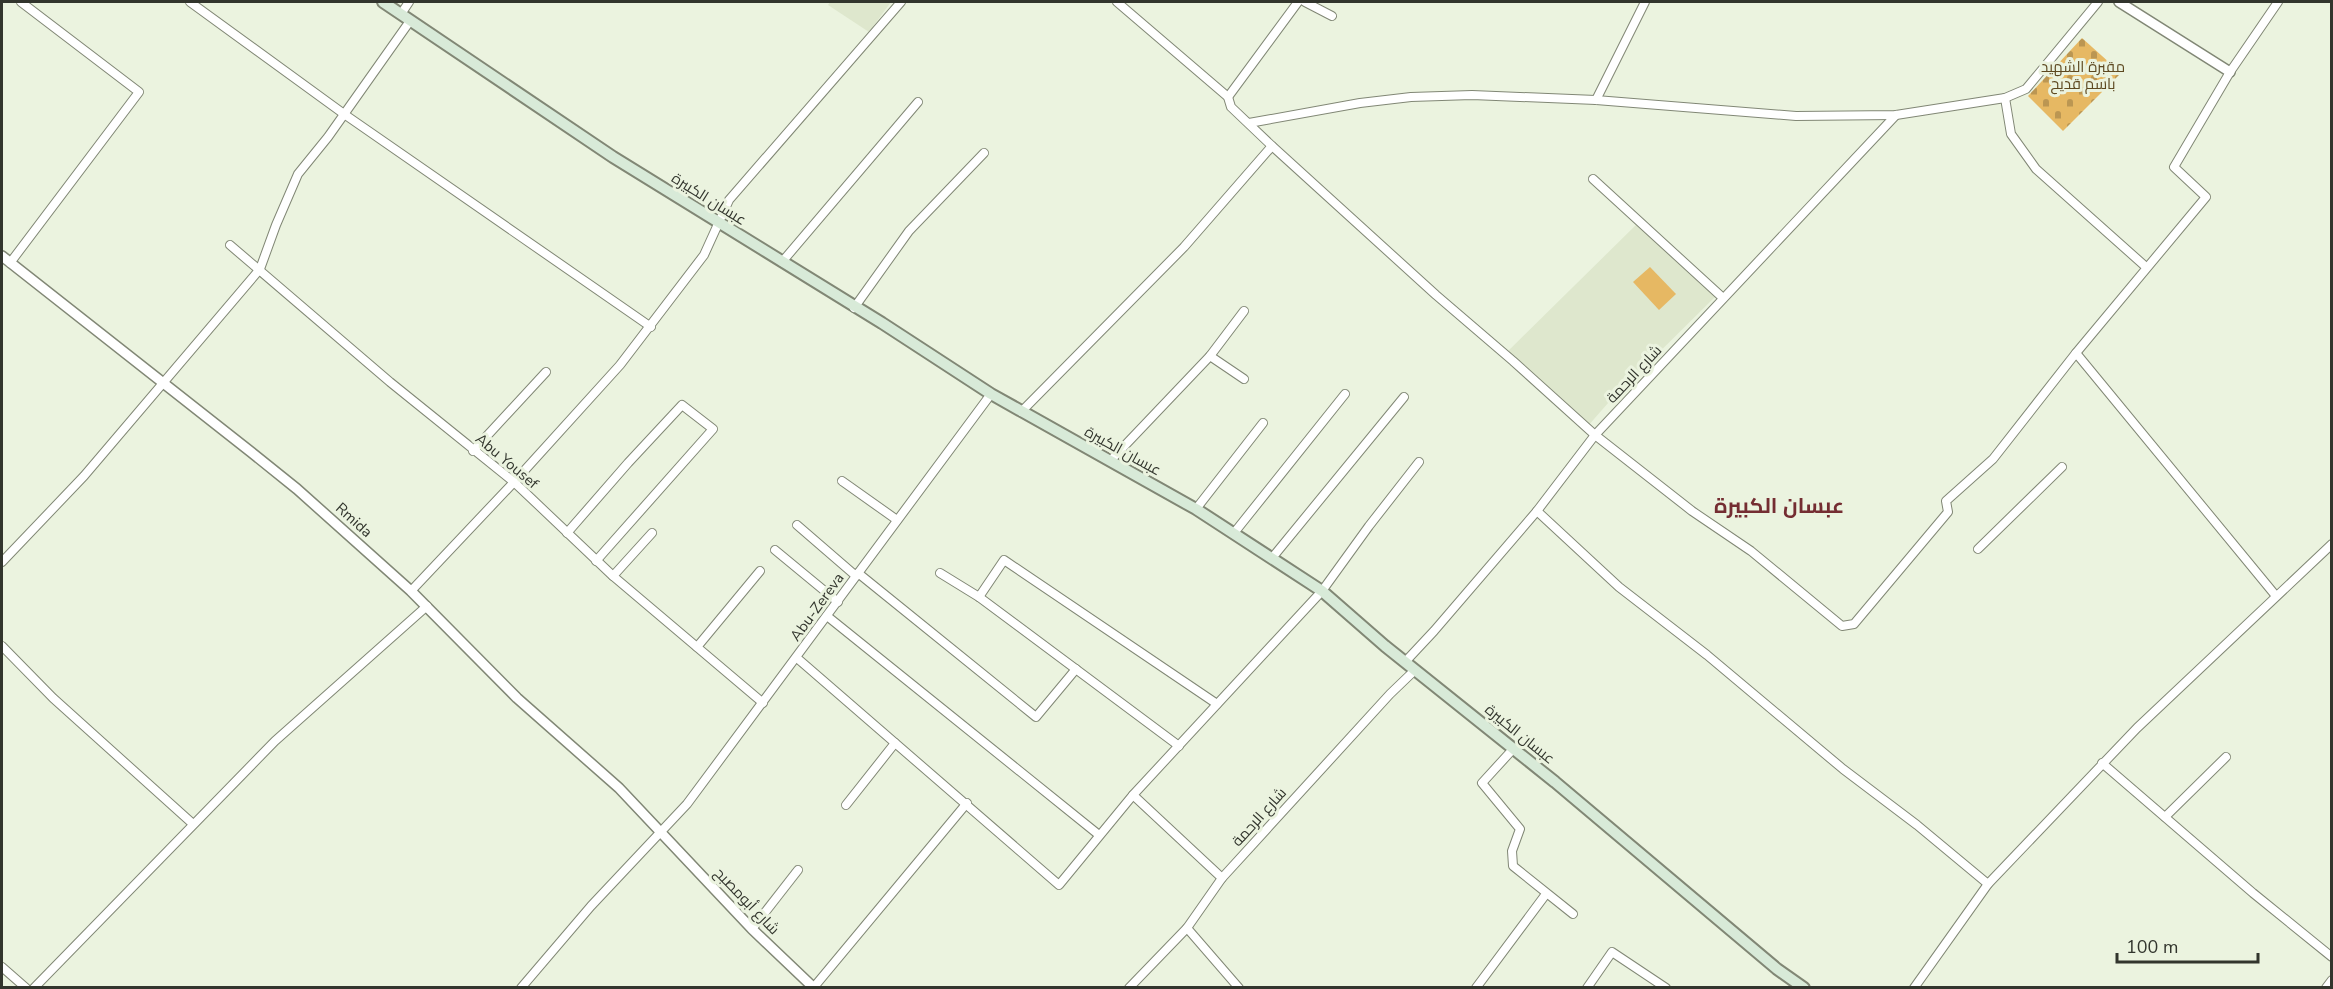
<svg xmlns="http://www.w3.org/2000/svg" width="2333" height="989" viewBox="0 0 2333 989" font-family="'Nunito Sans',Cairo,sans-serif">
<defs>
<pattern id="cemetery-stones" width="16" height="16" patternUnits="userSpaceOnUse" patternTransform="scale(1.5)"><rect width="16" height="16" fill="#e6b863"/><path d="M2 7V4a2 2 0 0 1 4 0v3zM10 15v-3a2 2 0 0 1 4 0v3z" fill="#bb9652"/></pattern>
</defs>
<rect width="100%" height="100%" fill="#ebf3df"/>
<!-- built -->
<g fill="#dee7cd">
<polygon points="830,2 891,2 869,32 828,5"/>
<polygon points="1640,221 1717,295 1617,394 1611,389 1616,394 1587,427 1506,353"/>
</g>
<!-- cemetery -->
<polygon fill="url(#cemetery-stones)" points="2082,38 2121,73 2063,131 2028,96"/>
<!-- park -->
<polygon fill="#e6b863" points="1650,267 1676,294 1659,310 1633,282"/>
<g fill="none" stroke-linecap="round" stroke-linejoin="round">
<defs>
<g id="minor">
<polyline points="190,2 344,114 651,327"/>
<polyline points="1117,2 1228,97 1231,107 1272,146 1436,295 1513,361 1595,435 1692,511 1751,551 1842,626 1854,624 1948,512 1946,501 1993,459 2076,353 2206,197 2174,167 2230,72 2278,2"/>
<polyline points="1305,2 1332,16"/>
<polyline points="401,14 409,2"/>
<polyline points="1228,97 1298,2"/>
<polyline points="2005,98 2011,134 2036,169 2146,267"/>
<polyline points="1596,100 1645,2"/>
<polyline points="1249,123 1360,103 1411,97 1472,95 1596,100 1796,116 1896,115 2005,98 2026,89 2098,2"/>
<polyline points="1593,179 1723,298"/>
<polyline points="230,245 390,382 514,482 613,576 763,703"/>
<polyline points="782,262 918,102"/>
<polyline points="10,263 139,92 21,2"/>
<polyline points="854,308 909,231 984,153"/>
<polyline points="2076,353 2276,596"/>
<polyline points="1210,356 1244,379"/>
<polyline points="1021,412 1184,247 1272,146"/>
<polyline points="473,451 546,372"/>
<polyline points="1111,460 1210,356 1244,311"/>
<polyline points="842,481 897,520"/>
<polyline points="1196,509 1263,423"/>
<polyline points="1537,511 1619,587 1707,655 1843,769 1917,825 1988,884"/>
<polyline points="797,525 856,576"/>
<polyline points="567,533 628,463 682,405 713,429 596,561"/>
<polyline points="1234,533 1345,394"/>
<polyline points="1978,549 2062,467"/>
<polyline points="775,550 838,602"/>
<polyline points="1272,558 1404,397"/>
<polyline points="2,562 84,476 260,269 276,225 298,174 328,137 410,21"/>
<polyline points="858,573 1036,717 1076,669"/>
<polyline points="940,573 979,597 1179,746"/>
<polyline points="613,576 652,533"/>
<polyline points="411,591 514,482 620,365 704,255 729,200 901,2"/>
<polyline points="979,597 1004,560 1217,704"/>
<polyline points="827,616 1099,835"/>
<polyline points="2,646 53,698 193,824"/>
<polyline points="697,647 760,571"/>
<polyline points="797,658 1059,885 1133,795 1322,591 1369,526 1419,462"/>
<polyline points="1405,662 1434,631 1537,511 1595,435 1896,115"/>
<polyline points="1514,748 1482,783 1520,829 1512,851 1513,866 1573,914"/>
<polyline points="2102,763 2253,893 2332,957"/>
<polyline points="1133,795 1222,878"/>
<polyline points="846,805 895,743"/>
<polyline points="2165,817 2226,757"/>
<polyline points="1187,928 1239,988"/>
<polyline points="752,929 798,870"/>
<polyline points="2,967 26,988"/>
<polyline points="814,987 967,803"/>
<polyline points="34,988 275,741 427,606"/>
<polyline points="521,988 591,906 687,804 991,394"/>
<polyline points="1129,988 1187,928 1222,878 1390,694 1415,670"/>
<polyline points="1476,988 1546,894"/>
<polyline points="1587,988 1612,952 1666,988"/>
<polyline points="1914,988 1988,884 2137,728 2332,544"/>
<polyline points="2326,988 2332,980"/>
</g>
<g id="tertiary">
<polyline points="2119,2 2230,72"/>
<polyline points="2,256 251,452 297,489 411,591 517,698 619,788 752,929 814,988"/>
</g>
<polyline id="secondary" points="383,2 613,157 882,323 991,394 1196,509 1322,591 1385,646 1555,782 1777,969 1804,988"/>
</defs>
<!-- minor casing -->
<use href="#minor" stroke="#818775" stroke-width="10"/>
<!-- tertiary casing -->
<use href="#tertiary" stroke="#818775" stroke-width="12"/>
<!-- secondary casing -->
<use href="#secondary" stroke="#818775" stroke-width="14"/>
<!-- minor -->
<use href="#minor" stroke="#fff" stroke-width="8"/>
<!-- tertiary -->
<use href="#tertiary" stroke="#fff" stroke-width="9"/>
<!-- secondary -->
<use href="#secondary" stroke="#d8ead8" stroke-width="10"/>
</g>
<g text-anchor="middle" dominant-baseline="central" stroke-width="6" stroke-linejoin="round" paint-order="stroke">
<!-- park labels -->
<g font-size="15" fill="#5d4820" stroke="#ebf3df">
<text x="2083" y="67">مقبرة الشهيد<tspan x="2083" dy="17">باسم قديح</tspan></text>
</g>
<!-- street labels -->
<g font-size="15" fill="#32352d" stroke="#ebf3df">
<text transform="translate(709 199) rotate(32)">عبسان الكبيرة</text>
<text transform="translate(1634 374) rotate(-47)">شارع الرحمة</text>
<text transform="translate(1123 451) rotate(29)">عبسان الكبيرة</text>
<text transform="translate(507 461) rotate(40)">Abu Yousef</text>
<text transform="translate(354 520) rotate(42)">Rmida</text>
<text transform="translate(817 607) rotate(-54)">Abu-Zereva</text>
<text transform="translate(1520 734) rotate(39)">عبسان الكبيرة</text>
<text transform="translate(1259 817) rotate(-48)">شارع الرحمة</text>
<text transform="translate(747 901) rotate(46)">شارع أبومصبح</text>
</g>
<!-- district labels -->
<g font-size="21" font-weight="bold" fill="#742d32" stroke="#ebf3df">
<text x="1779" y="506">عبسان الكبيرة</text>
</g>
</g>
<!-- border -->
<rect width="2333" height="989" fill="none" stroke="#32352d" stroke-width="6"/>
<!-- scale -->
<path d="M2117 953v9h141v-9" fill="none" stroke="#32352d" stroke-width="3"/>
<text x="2126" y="953" font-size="18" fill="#32352d" stroke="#ebf3df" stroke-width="4.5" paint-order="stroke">100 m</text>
</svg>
